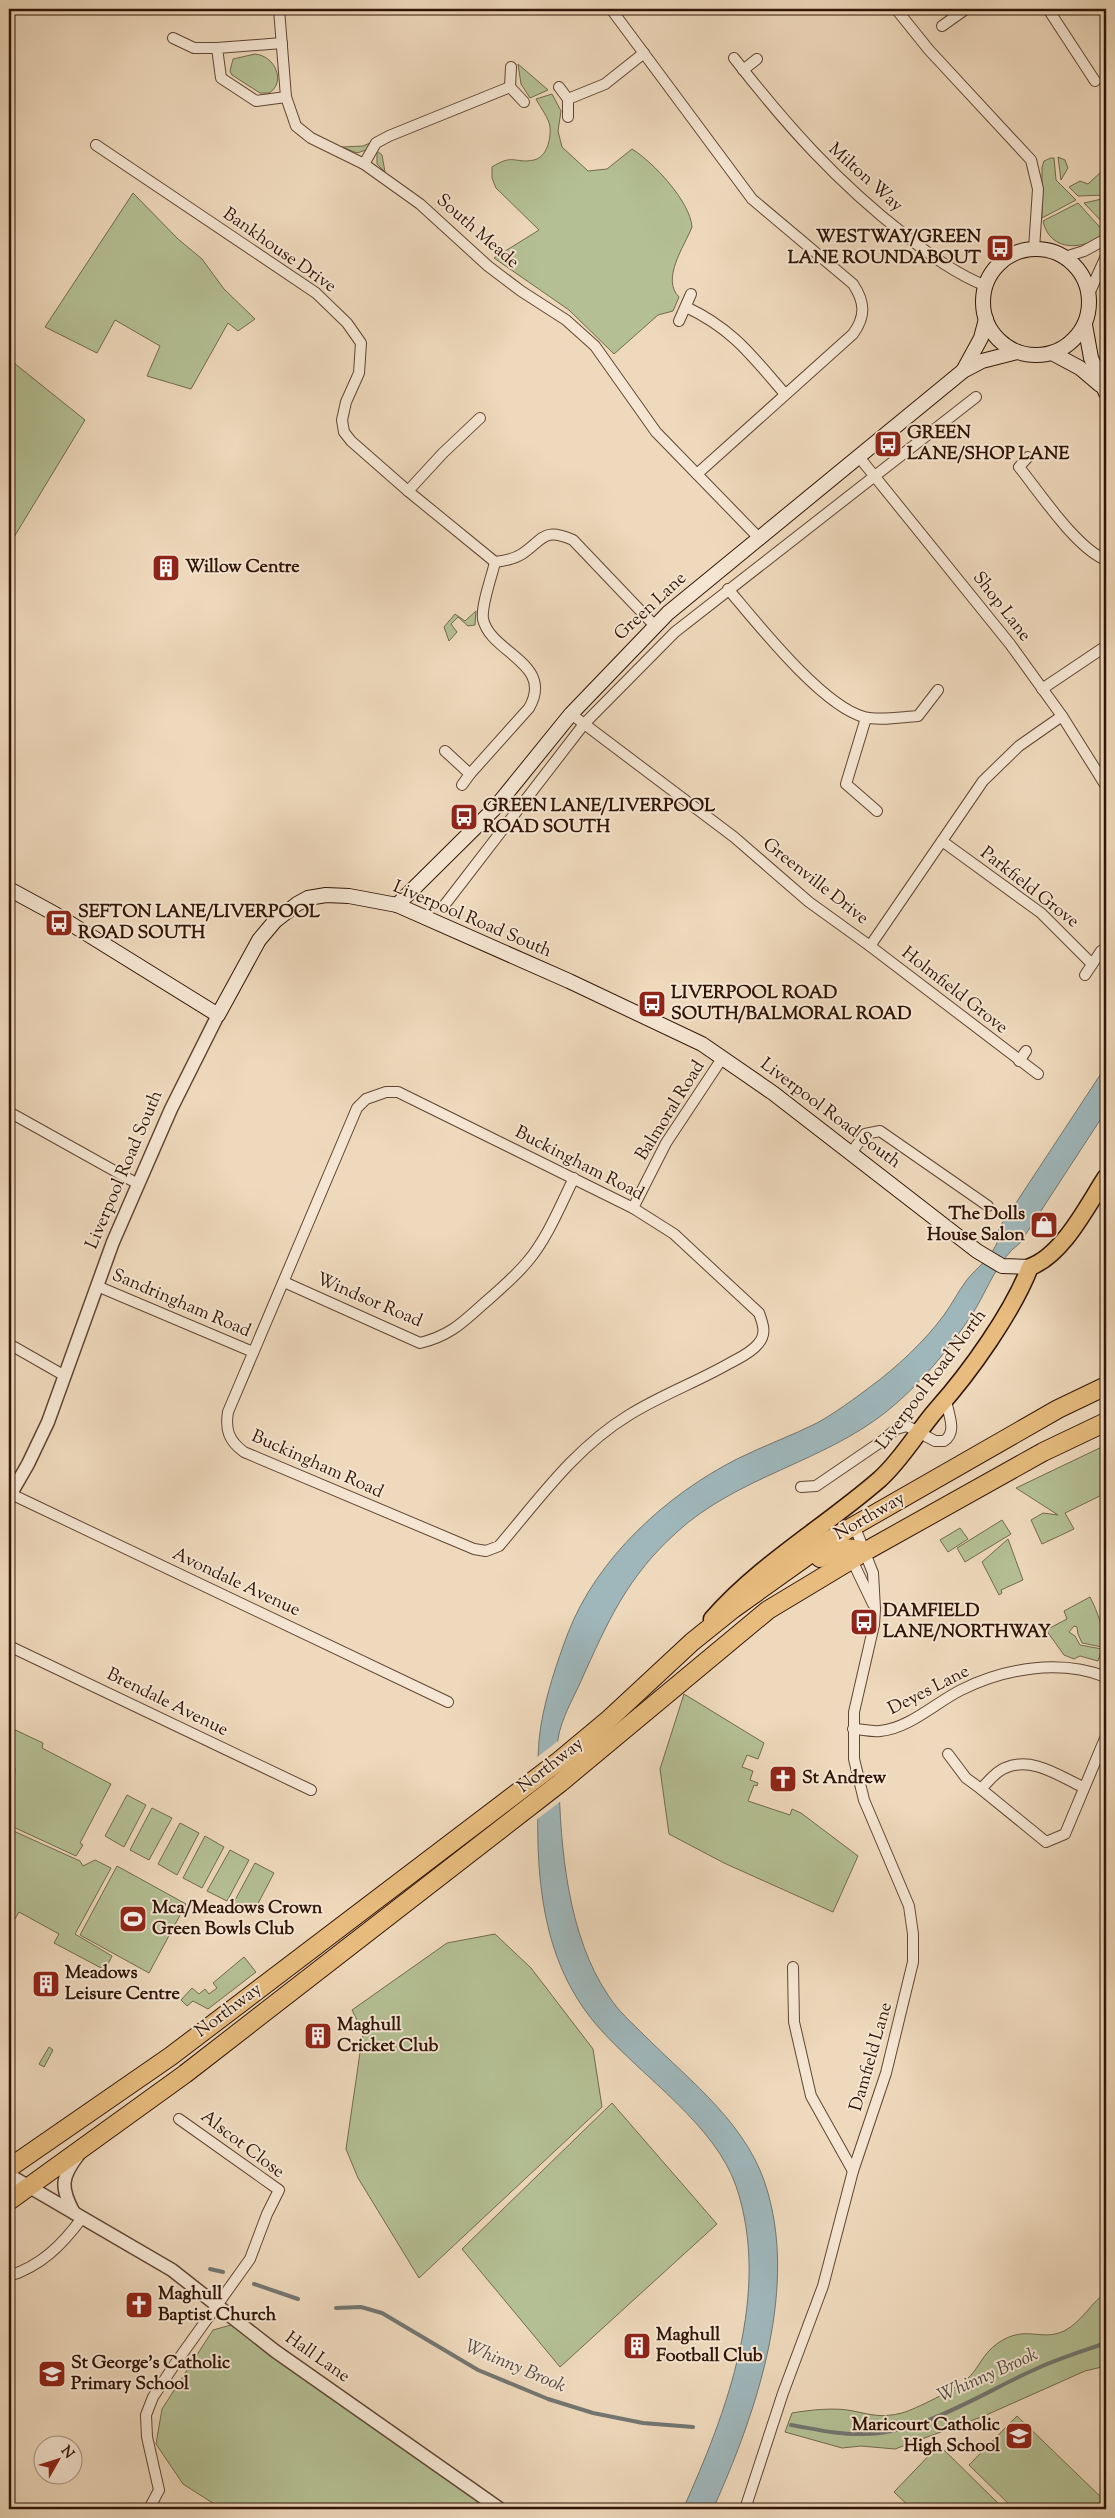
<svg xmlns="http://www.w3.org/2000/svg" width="1115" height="2518" viewBox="0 0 1115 2518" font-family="'Sorts Mill Goudy',serif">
<rect width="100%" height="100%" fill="#efd9bc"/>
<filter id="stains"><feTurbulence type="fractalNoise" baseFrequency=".004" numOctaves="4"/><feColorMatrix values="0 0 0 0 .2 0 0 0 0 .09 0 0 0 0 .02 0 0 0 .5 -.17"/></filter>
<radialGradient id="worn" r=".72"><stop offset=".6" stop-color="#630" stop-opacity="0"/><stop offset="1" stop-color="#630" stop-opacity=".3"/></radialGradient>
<!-- green -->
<g fill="#b4c094" stroke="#726a4c">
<path d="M255,54c21,2 31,29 14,39h-9l-28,-18 -2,-4 3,-12z"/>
<polygon points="518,64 547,89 548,90 530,98 521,84"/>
<path d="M552,94l9,17 -3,20 4,16 26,24 19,-2 25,-20c21,13 58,52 60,78 -8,20 -31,52 -13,70l-6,14 -15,4 -44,39 -45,-44 -75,-52 45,-28 -43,-42 -4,-10v-11c22,-14 22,-3 42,-7 13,-3 17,-21 16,-33 -1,-9 -10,-20 -14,-28z"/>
<polygon points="370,143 366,150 357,153 342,147 363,146"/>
<polygon points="377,151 382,155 385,172 377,164"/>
<polygon points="1058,157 1065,160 1068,168 1061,180"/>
<polygon points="1051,158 1054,158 1056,180 1076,200 1042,218 1042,167 1044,161"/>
<polygon points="1102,171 1106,175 1106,195 1078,196 1069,187 1080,181 1088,184"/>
<polygon points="133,193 178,239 202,259 224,289 255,319 238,331 228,323 191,389 147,376 160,346 115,320 97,353 45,327"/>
<polygon points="1106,198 1106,226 1084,203"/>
<path d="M1078,203l28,31c-22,16 -56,19 -63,-13z"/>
<polygon points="9,359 85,420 14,537 9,535"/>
<polygon points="476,611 475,625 468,626 458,617 451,624 457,632 449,641 444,627 455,614 465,621"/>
<polygon points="1106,1445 1106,1493 1065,1513 1074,1529 1042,1544 1031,1520 1043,1513 1058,1515 1016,1488"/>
<polygon points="1002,1520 1011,1534 965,1562 957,1548"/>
<polygon points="960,1528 968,1539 948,1552 940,1540"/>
<polygon points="1008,1539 1023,1580 1001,1590 1002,1593 999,1595 982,1562"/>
<path d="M1090,1597c7,14 16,35 12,50l-20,-4 -4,-9 -1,-7 -3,-1 -5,6 6,4 5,9 22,4 -4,12 -18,-5 -6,3 -10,-4 -18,-25 21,-11 -3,-8z"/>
<polygon points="684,1694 764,1743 758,1759 747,1755 742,1767 753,1771 750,1780 758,1783 757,1786 754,1785 748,1801 790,1815 792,1809 801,1813 858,1856 833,1912 724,1863 669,1834 660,1769"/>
<polygon points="9,1727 43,1743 42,1748 111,1784 80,1843 83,1845 76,1856 9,1825 9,1799 14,1785 15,1769 9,1750"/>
<polygon points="127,1795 146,1805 124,1847 105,1836"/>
<polygon points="152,1808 172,1818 149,1860 130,1850"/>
<polygon points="180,1823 199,1833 177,1875 158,1864"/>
<polygon points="9,1829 80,1861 83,1866 95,1860 111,1868 75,1934 112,1956 105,1970 54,1943 59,1934 19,1912 9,1929"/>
<polygon points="205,1836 224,1847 202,1888 183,1878"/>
<polygon points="230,1850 249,1860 227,1901 207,1891"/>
<polygon points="255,1863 274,1873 252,1915 233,1904"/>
<polygon points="117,1866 186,1904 149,1973 80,1935"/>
<polygon points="495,1934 531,1968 593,2049 602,2107 419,2278 358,2178 346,2149 363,2032 352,2010 447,1943"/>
<polygon points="244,1957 256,1972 208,2009 193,2001 187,2006 181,2000 192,1988 199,1994 205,1989 209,1994 217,1988 213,1983"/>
<polygon points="49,2047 53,2050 44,2067 39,2064"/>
<polygon points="612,2103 717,2224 560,2367 462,2249"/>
<path d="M1106,2293v73l-21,5 -101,45 -89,33 -34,-3 -19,2 -57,-16 7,-19c17,-3 44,-6 61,-2 20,4 28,7 49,2 14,-4 53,-24 64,-33 14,-12 15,-25 32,-37 28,-19 42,-1 66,-12 18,-9 29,-31 42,-38z"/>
<polygon points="231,2325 489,2509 222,2509 183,2484 156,2444 162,2409 213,2330"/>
<polygon points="1017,2416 1106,2502 1102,2509 1014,2509 969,2465"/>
<polygon points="939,2445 1004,2509 912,2509 894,2492"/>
</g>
<!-- water -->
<path fill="#9fb7bb" stroke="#737672" d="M1106,1066v45l-86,132c-23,17 -32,46 -47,70 -24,36 -52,71 -87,99 -63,50 -149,65 -209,120 -50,45 -69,89 -96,149 -8,18 -20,38 -23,58 -2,12 0,26 1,39 1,69 9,158 49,217 10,16 24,28 37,41 47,47 105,90 123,157 29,102 -13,223 -55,316h-30c44,-97 89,-217 53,-323 -21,-61 -93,-109 -135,-156 -59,-65 -65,-149 -63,-233 0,-24 -1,-48 3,-72 5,-30 16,-63 27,-92 29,-75 98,-138 169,-174 26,-13 54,-23 80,-36 18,-10 37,-24 53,-36 26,-19 55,-46 74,-72 8,-11 14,-23 22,-34 10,-13 23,-21 30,-36 6,-14 -2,-1 3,-16 3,-7 9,-14 13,-20z"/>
<!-- pier -->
<polygon fill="#efd9bc" points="558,1741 561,1801 535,1821 536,1758"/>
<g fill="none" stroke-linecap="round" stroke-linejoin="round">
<!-- stream -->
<g stroke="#737672" stroke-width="4">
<polyline points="210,2269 223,2272"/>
<polyline points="254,2284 298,2299"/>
<polyline points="336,2308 361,2307 382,2313 478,2370 548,2399 593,2413 643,2423 693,2427"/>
<path d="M791,2425c24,4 48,10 72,9 60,0 122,-43 175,-66 22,-10 45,-17 68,-25"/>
</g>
<defs>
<g id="minor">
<polyline points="279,9 286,97 296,126 311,138 364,164 420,204 488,266 521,291 566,320 595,346 656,432 759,538"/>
<path d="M611,9l141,190 101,85c12,18 13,32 0,50l-156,140"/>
<polyline points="896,9 929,50 1031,160 1038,189 1034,249"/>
<polyline points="1048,9 1095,81"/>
<polyline points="942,26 966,9"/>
<polyline points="173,38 194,48 217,48"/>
<polyline points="282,43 217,48 221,78 256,101 286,97"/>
<path d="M734,58c53,68 103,124 171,177 25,20 51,39 81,51"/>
<polyline points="511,67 510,87 524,102"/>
<polyline points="743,70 757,59"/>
<polyline points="559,87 568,99 568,117"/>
<polyline points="568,99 605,84 644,53"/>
<polyline points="96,145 316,293 347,323 361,343 359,373 346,402 342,420 344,432 351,441 408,491"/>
<polyline points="364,164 376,143 389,136 510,87"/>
<polyline points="1065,257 1084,251 1106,239"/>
<polyline points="1089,294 1106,256"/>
<path d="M686,307c47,22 66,49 99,87"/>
<polyline points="679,321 691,294"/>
<path d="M480,418l-37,35 -35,38 87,71c9,-1 19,-3 27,-8 22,-15 21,-27 51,-14l82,86"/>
<polyline points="859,457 1010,644 1062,716 1106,786"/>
<path d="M1028,457l-9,10c21,26 57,81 87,93"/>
<path d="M728,589c29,34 94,117 136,128 15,4 37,0 54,-1l20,-26"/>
<polyline points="1042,689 1106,646"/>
<polyline points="571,714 734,837 809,902 870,946 983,781 1019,746 1062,716"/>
<polyline points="866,718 846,784 877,811"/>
<polyline points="445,751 470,774 462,785"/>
<path d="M470,774l59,-66c26,-45 -39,-55 -46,-89 -2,-14 9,-43 12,-57"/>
<polyline points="942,841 1041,913 1092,964"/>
<polyline points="443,907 584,724 675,632 976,397"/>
<polyline points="870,946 1038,1074"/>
<polyline points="1085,975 1101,951"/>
<polyline points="1019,1061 1026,1051"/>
<path d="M386,1092h12l235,116 41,26 85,79c4,11 8,21 -1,31 -7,9 -19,14 -28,19 -33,19 -69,32 -101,52 -54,33 -90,84 -130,131l-13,5 -12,-2 -230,-97c-15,-11 -19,-22 -16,-40l129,-304 9,-9z"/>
<polyline points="9,1112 138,1184"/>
<polyline points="851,1153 865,1134 880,1131 988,1206"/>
<polyline points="633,1208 666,1143 723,1057"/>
<path d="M284,1282l136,61c28,-7 40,-18 61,-37 16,-14 33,-28 47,-45 20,-24 32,-55 46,-83"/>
<polyline points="97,1286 253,1352"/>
<polyline points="9,1344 65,1376"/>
<path d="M801,1487l15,-1 66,-45 14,-12 11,-3 28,15h9c14,-9 4,-27 2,-41"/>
<polyline points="11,1494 448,1702"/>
<polyline points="850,1556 873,1604"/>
<polyline points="9,1646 311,1790"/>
<path d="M853,1729c8,0 18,3 27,2 30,-3 55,-28 81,-41 44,-22 99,-31 145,-13"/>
<polyline points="948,1754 966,1778 981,1789"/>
<path d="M1083,1787c-24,-11 -51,-31 -78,-19 -9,3 -17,14 -24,21l65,53 19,-8 41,-98"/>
<polyline points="793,1967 794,2022 811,2096 853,2171"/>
<path d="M9,2276c32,-10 53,-31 73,-58"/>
<polyline points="149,2509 159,2490 147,2437 146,2415 153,2397 175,2364 250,2259 267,2214 279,2190 179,2119"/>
<polyline points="745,2509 783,2393 823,2286 853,2171 886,2073 913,1962 913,1934 909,1906 864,1800 854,1759 854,1712 874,1625 875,1609 873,1573 854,1525"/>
</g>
<g id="tertiary">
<polyline points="9,1497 28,1464 48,1422 113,1242 171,1109 218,1015"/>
<polyline points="9,2175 172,2270 275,2351 500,2509"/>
<path d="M74,2213c-14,-26 -13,-36 5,-59"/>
</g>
<g id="secondary">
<circle cx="1036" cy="302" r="53"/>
<polyline points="1085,325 1091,358 1106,393"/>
<polyline points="1052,353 1080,368 1100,385"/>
<polyline points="963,371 981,338 986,319"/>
<polyline points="9,889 55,914 218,1015 259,940 275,921 297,904 308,898 326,895 349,896 397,905 569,981 702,1044 773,1093 977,1251 1002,1266 1030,1267"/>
<polyline points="397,905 494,809 571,714 668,613 963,371 982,361 1017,352"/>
</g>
<path id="primary" d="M712,1619c48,-55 113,-92 168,-140 23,-21 37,-47 57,-70 33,-37 75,-96 93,-142 33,-12 57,-61 76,-90"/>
<g id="trunk">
<path d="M820,1558c19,-11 24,-12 46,-7"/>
<polyline points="9,2168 171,2056 559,1761 607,1721 692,1642 733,1609 831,1539 1058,1409 1106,1386"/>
<polyline points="9,2201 185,2074 560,1783 768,1610 866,1551 1043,1452 1106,1422"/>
</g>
</defs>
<!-- minor casing -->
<use href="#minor" stroke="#604533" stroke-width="12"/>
<!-- tertiary casing -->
<use href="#tertiary" stroke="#604533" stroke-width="15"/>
<!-- secondary casing -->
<use href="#secondary" stroke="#301405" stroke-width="16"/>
<!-- primary casing -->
<use href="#primary" stroke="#301405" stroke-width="19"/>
<!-- trunk casing -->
<use href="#trunk" stroke="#301405" stroke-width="20"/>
<!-- minor -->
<use href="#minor" stroke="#f5e6d3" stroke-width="10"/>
<!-- tertiary -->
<use href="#tertiary" stroke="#f5e6d3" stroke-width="12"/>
<!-- secondary -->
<use href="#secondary" stroke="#f5e6d3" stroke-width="14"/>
<!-- primary -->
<use href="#primary" stroke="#e8bc7e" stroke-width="16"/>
<!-- trunk -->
<use href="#trunk" stroke="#e8bc7e" stroke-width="18"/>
</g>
<!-- icons -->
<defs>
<symbol id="bus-square" viewBox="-11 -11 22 22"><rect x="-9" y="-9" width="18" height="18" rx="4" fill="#8f2418" stroke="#f5e6d3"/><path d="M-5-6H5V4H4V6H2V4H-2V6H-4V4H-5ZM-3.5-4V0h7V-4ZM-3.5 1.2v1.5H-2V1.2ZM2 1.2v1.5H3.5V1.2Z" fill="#fff"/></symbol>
<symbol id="building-square" viewBox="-11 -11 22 22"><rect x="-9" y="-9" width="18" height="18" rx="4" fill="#8f2418" stroke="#f5e6d3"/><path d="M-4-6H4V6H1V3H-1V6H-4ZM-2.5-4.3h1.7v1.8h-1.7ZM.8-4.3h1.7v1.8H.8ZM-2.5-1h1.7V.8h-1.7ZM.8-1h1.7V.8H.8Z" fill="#fff"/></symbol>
<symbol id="shop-square" viewBox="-11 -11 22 22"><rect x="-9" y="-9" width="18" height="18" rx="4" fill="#8f2418" stroke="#f5e6d3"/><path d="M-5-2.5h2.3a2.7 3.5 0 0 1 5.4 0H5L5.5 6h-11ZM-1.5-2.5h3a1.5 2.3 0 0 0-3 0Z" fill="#fff"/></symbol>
<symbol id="church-square" viewBox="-11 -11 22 22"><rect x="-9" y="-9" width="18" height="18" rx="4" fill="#8f2418" stroke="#f5e6d3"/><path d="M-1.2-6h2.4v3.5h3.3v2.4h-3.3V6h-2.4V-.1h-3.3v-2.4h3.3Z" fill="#fff"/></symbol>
<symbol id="stadium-square" viewBox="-11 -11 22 22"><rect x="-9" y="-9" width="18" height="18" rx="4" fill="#8f2418" stroke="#f5e6d3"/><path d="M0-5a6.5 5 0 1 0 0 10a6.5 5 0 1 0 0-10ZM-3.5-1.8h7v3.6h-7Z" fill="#fff"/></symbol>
<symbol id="school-square" viewBox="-11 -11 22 22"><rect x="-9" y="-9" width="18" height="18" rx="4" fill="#8f2418" stroke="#f5e6d3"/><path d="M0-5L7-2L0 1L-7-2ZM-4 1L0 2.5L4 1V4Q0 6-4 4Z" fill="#fff"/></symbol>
</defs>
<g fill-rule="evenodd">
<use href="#bus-square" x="984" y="232" width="32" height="32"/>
<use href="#bus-square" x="872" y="428" width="32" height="32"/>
<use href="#building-square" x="150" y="552" width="32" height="32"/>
<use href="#bus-square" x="448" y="801" width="32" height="32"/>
<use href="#bus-square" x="43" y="907" width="32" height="32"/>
<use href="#bus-square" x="636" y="988" width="32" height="32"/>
<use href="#shop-square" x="1028" y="1209" width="32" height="32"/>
<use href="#bus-square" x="848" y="1606" width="32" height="32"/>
<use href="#church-square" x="767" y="1763" width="32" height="32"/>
<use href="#stadium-square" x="117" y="1903" width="32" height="32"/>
<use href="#building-square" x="30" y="1968" width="32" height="32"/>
<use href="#building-square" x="302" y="2020" width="32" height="32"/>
<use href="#church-square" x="123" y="2289" width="32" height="32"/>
<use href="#building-square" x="621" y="2330" width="32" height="32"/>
<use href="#school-square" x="36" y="2358" width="32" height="32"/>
<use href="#school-square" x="1003" y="2420" width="32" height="32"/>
</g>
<g text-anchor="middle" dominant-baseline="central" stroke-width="4" stroke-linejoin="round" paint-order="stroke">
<!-- street labels -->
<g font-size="18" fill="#301405" stroke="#f5e6d3">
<text transform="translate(865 178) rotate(42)">Milton Way</text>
<text transform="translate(477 232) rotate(41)">South Meade</text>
<text transform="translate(279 251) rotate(35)">Bankhouse Drive</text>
<text transform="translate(651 607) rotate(-43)">Green Lane</text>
<text transform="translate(1001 607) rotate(52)">Shop Lane</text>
<text transform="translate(815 882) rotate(38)">Greenville Drive</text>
<text transform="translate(1029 888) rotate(38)">Parkfield Grove</text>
<text transform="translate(472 920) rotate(23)">Liverpool Road South</text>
<text transform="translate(954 991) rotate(38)">Holmfield Grove</text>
<text transform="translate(671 1111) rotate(-58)">Balmoral Road</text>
<text transform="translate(830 1114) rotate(37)">Liverpool Road South</text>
<text transform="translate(579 1164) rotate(27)">Buckingham Road</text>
<text transform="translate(125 1170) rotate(-67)">Liverpool Road South</text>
<text transform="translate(369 1301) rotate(23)">Windsor Road</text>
<text transform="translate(181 1304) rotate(23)">Sandringham Road</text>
<text transform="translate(932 1380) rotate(-53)">Liverpool Road North</text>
<text transform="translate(317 1465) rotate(24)">Buckingham Road</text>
<text transform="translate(870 1517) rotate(-30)">Northway</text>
<text transform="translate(236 1583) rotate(25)">Avondale Avenue</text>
<text transform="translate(929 1691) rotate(-27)">Deyes Lane</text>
<text transform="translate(167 1703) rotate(26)">Brendale Avenue</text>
<text transform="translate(551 1766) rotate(-38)">Northway</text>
<text transform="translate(229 2011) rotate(-37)">Northway</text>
<text transform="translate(872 2057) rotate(-74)">Damfield Lane</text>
<text transform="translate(242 2145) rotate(37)">Alscot Close</text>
<text transform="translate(317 2358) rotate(35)">Hall Lane</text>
</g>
<!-- poi labels -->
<g font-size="18" font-weight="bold" fill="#301405" stroke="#f5e6d3" text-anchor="start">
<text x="981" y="238" text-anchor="end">WESTWAY/GREEN<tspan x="981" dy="21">LANE ROUNDABOUT</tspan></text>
<text x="907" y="434">GREEN<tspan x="907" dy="21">LANE/SHOP LANE</tspan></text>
<text x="185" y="568">Willow Centre</text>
<text x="483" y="807">GREEN LANE/LIVERPOOL<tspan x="483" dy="21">ROAD SOUTH</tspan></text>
<text x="78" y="913">SEFTON LANE/LIVERPOOL<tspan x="78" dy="21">ROAD SOUTH</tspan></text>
<text x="671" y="994">LIVERPOOL ROAD<tspan x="671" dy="21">SOUTH/BALMORAL ROAD</tspan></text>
<text x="1025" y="1215" text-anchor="end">The Dolls<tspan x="1025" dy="21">House Salon</tspan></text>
<text x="883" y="1612">DAMFIELD<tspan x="883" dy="21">LANE/NORTHWAY</tspan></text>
<text x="802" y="1779">St Andrew</text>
<text x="152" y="1909">Mca/Meadows Crown<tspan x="152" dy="21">Green Bowls Club</tspan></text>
<text x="65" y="1974">Meadows<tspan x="65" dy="21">Leisure Centre</tspan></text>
<text x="337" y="2026">Maghull<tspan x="337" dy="21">Cricket Club</tspan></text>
<text x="158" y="2295">Maghull<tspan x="158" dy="21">Baptist Church</tspan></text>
<text x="656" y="2336">Maghull<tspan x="656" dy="21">Football Club</tspan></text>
<text x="71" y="2364">St George's Catholic<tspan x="71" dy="21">Primary School</tspan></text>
<text x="1000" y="2426" text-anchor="end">Maricourt Catholic<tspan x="1000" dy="21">High School</tspan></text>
</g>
<!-- water labels -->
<g font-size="19" font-style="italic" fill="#574d45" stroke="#f5e6d3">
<text transform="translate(515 2367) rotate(23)">Whinny Brook</text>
<text transform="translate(988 2376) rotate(-24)">Whinny Brook</text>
</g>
</g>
<!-- margin -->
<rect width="1115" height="2518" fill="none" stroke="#efd9bc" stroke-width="30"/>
<rect x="10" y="10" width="1095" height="2498" fill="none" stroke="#301405" stroke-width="2.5"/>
<rect x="15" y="15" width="1085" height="2488" fill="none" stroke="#301405"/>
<!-- north arrow -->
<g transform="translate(58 2460) rotate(51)"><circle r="24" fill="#f5e6d3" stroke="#a69281"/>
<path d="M0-4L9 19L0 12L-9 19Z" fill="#8f2418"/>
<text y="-8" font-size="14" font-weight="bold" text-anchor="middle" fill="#301405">N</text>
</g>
<rect width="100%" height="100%" filter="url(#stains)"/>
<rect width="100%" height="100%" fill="url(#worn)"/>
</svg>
